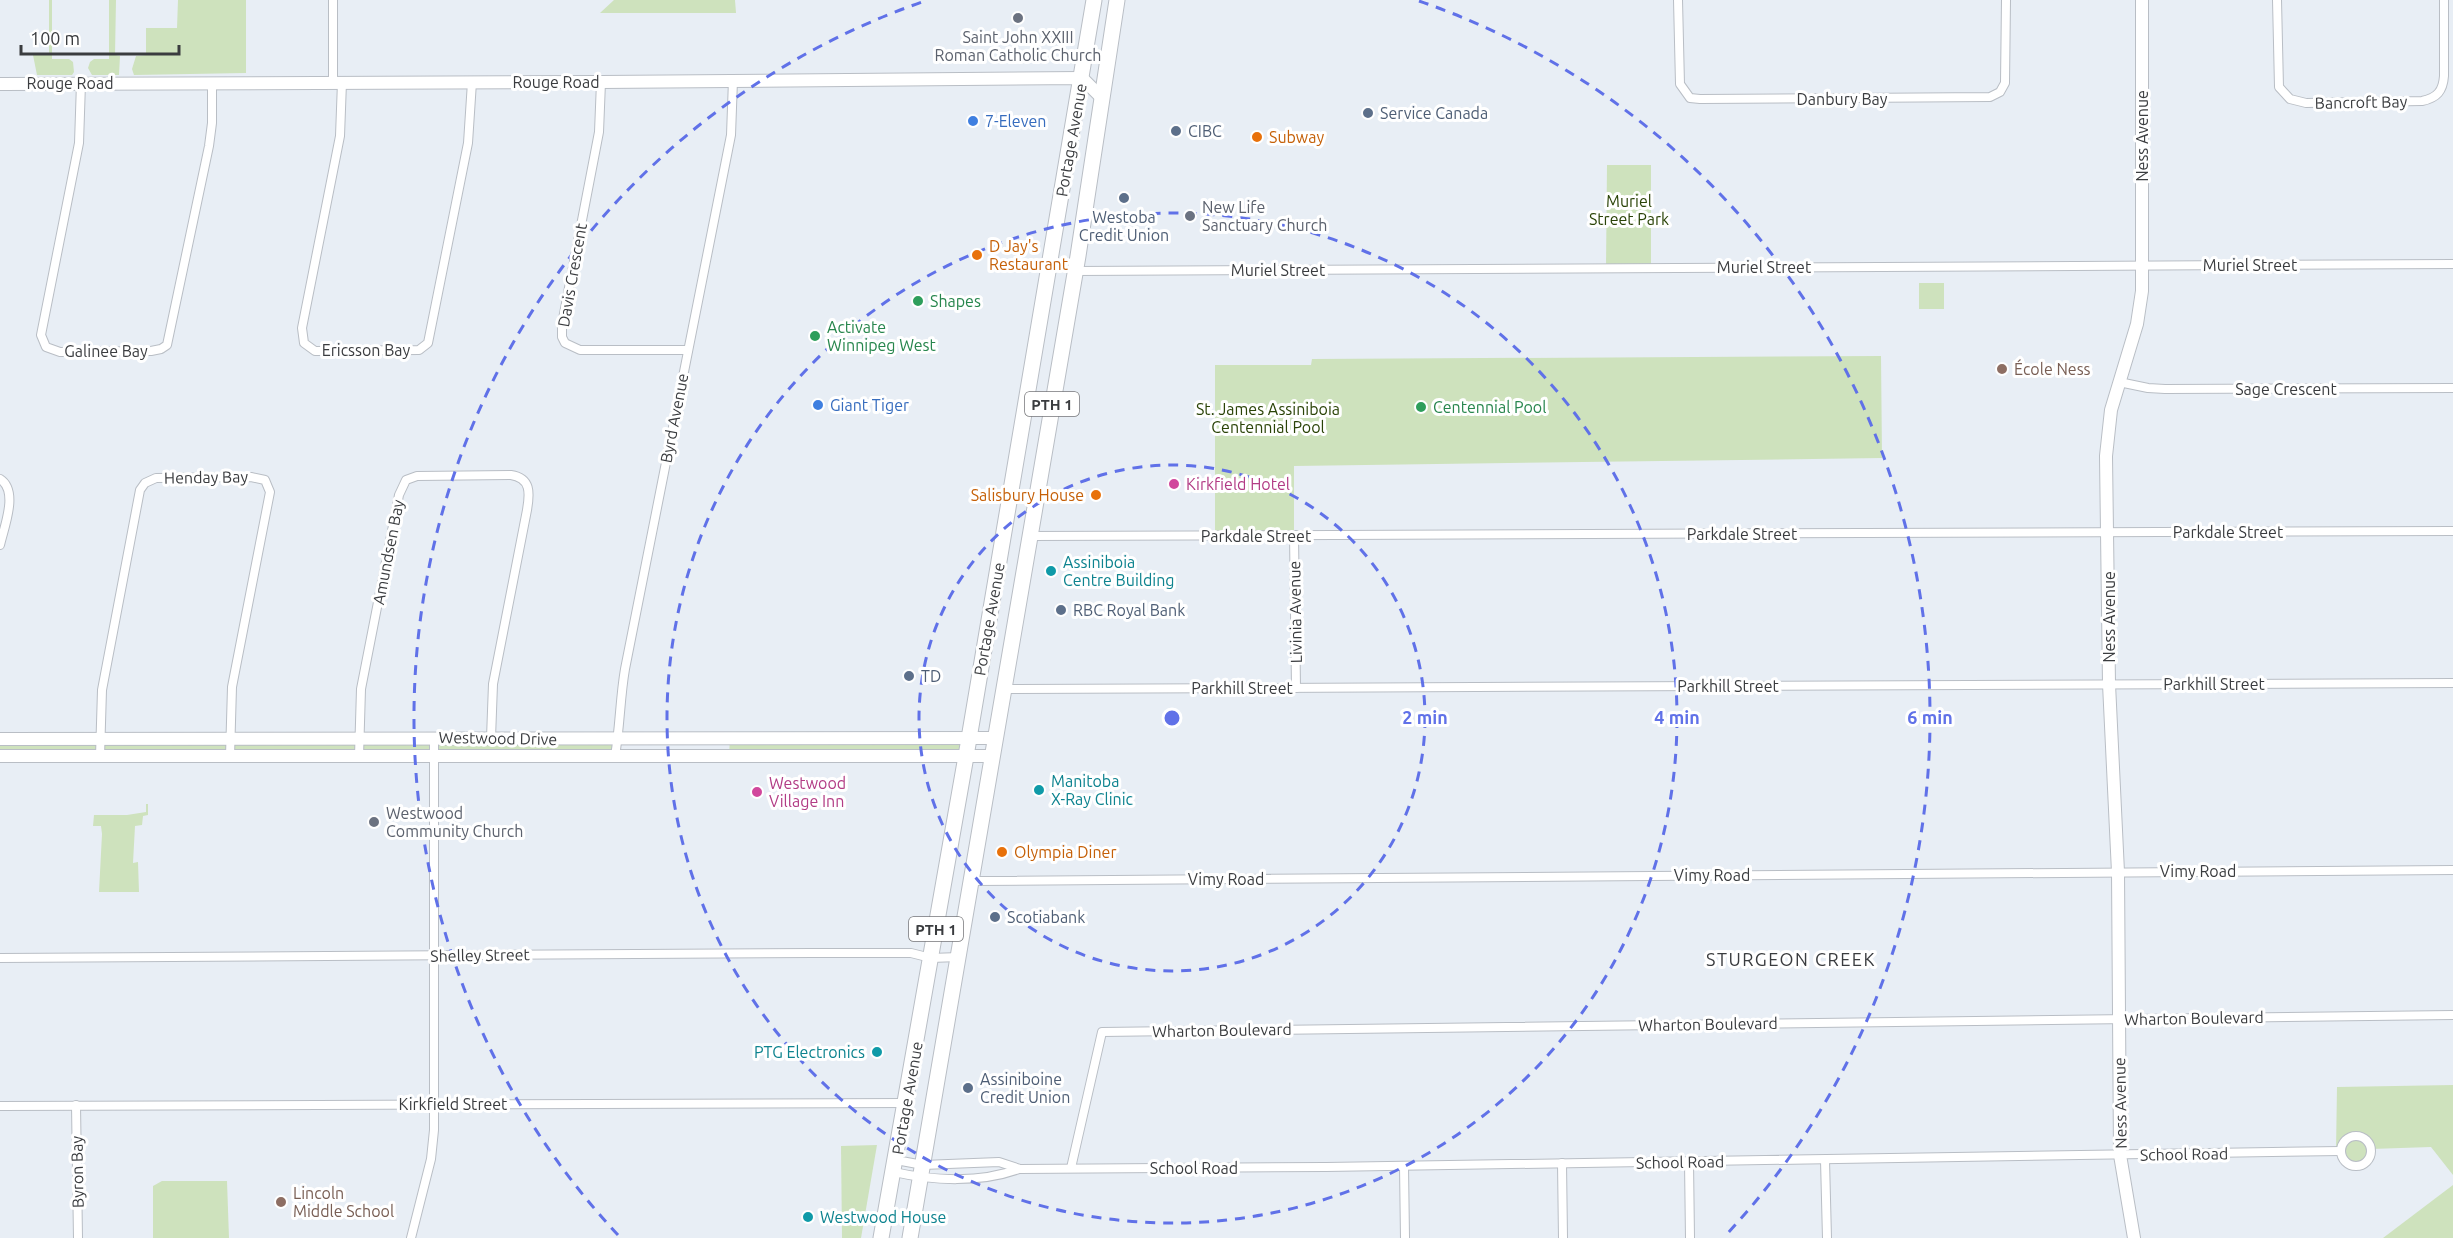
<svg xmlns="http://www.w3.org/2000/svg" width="2453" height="1238" viewBox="0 0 2453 1238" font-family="Ubuntu,sans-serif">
<rect width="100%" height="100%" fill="#e8eef5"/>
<!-- green -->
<g fill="#cee2bd">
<polygon points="49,0 52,0 52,59 69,59 73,62 74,72 72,75 37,75 33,55 49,54"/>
<polygon points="109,0 116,0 115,55 120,56 119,75 92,75 88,68 90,62 94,59 109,59"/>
<polygon points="178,0 246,0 246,73 134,75 132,69 136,56 146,55 146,28 177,28"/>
<polygon points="614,0 735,0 736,13 600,13"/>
<polygon points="1607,165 1651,165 1651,268 1606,268"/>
<rect x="1919" y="283" width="25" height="26"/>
<polygon points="1881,356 1882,458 1294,466 1294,535 1215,536 1215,365 1311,365 1312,359"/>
<polygon points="969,737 966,755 729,755 730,738"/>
<polygon points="0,739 618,739 615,756 0,756"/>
<polygon points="146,804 148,804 148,815 143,816 142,825 135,826 133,863 138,862 139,892 99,892 102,834 101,826 93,826 94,815 127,815 146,812"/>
<path d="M2453,1085v90l-22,-28 -60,2c-1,11 -7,16 -17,17l-9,-4 -4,-11h-5l1,-64z"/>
<polygon points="877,1145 861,1238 842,1238 841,1146"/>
<polygon points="162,1181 227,1181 229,1238 153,1238 153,1186"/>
<polygon points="2453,1185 2453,1238 2383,1238"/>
</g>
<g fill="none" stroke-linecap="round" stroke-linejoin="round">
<defs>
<g id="street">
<polyline points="333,0 333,82"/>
<polyline points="1678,0 1680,84 1690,98 1700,99 1990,97 2000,92 2005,83 2006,0"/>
<path d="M2277,0l2,87 11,12 16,4 116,-2c15,-3 21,-10 22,-25v-76"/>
<polyline points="342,82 340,136 302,328 304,343 315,351 419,350 428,343 468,143 472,82"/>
<polyline points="601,82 599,132 562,324 562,337 565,343 580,350 688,350"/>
<polyline points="81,83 79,143 41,335 46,347 60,352 151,351 161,349 167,345 209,146 212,123 212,83"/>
<polyline points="1075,271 2453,264"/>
<polyline points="2119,382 2148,388 2165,389 2453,388"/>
<path d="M0,479c19,12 4,48 0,66"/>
<polyline points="1294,535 1296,688"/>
<polyline points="1030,536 2453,531"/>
<polyline points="1004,689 2453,683"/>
<polyline points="100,756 102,690 140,490 145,483 156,478 251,477 265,480 270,492 232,687 230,756"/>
<path d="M359,756l2,-67 38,-194 7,-15 11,-4 94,-1c20,3 19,18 16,35l-34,174 -2,54"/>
<path d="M615,756c5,-29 5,-58 10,-87l106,-534 2,-55"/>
<polyline points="972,881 2453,870"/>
<polyline points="0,958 812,953 911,953 931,958 959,957"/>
<polyline points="76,1105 78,1238"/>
<polyline points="0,1106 906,1103"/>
<circle cx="2356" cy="1151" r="15"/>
<polyline points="896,1160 923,1165 999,1162 1020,1169 1326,1167 2341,1151"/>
<polyline points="1825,1160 1827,1238"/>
<polyline points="1689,1162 1690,1238"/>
<polyline points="1562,1163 1563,1238"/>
<polyline points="1404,1166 1405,1238"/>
<polyline points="1071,1168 1102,1032 2453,1015"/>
<path d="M894,1172c39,9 87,11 125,-3"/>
<polyline points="411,1238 431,1159 434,1130 434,737"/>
</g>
<g id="secondary">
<polyline points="0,84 601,82 1082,78 1103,99"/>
<polyline points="0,739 996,738"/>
<polyline points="0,756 992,756"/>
<polyline points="2134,1238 2120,1155 2118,872 2109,684 2106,456 2111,410 2137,324 2142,291 2142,0"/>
</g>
<g id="highway">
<polyline points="881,1238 965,762 1094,0"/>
<polyline points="910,1238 1078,256 1117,0"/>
</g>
</defs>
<!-- street casing -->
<use href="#street" stroke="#b9bec5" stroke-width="10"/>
<!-- secondary casing -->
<use href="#secondary" stroke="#b9bec5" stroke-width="14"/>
<!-- highway casing -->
<use href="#highway" stroke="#b9bec5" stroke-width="17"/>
<!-- street -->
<use href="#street" stroke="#fff" stroke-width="8"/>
<!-- secondary -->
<use href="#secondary" stroke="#fff" stroke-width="12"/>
<!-- highway -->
<use href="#highway" stroke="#fff" stroke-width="15"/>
</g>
<!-- distance rings -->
<g fill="none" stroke="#6071e8" stroke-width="3" stroke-dasharray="10 8">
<circle cx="1172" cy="718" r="253"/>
<circle cx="1172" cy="718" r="505"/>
<path d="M618 1235A758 758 0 0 1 925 1M1419 1A758 758 0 0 1 1726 1235"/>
</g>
<!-- markers -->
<g fill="#6b7280" stroke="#fff" stroke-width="2">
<circle cx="1018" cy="18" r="6"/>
<circle cx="1190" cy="216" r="6"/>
<circle cx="374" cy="822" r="6"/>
</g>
<g fill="#5c6f8a" stroke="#fff" stroke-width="2">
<circle cx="1368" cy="113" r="6"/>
<circle cx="1176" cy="131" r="6"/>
<circle cx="1124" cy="198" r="6"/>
<circle cx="1061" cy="610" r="6"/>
<circle cx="909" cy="676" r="6"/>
<circle cx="995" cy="917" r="6"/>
<circle cx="968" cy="1088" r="6"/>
</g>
<g fill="#3f7fe0" stroke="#fff" stroke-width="2">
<circle cx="973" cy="121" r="6"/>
<circle cx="818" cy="405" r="6"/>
</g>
<g fill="#e8710a" stroke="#fff" stroke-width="2">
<circle cx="1257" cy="137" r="6"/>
<circle cx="977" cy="255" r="6"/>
<circle cx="1096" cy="495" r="6"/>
<circle cx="1002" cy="852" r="6"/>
</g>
<g fill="#2e9e5b" stroke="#fff" stroke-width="2">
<circle cx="918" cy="301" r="6"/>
<circle cx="815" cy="336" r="6"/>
<circle cx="1421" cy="407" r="6"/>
</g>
<g fill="#8d6e63" stroke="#fff" stroke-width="2">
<circle cx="2002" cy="369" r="6"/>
<circle cx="281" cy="1202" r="6"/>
</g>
<g fill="#d1479c" stroke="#fff" stroke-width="2">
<circle cx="1174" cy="484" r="6"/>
<circle cx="757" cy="792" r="6"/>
</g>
<g fill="#0f9aa8" stroke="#fff" stroke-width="2">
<circle cx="1051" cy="571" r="6"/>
<circle cx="1039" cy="790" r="6"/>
<circle cx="877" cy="1052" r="6"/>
<circle cx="808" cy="1217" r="6"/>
</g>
<g text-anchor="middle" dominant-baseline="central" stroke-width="6" stroke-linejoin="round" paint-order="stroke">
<!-- shield labels -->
<g fill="#fff" stroke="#757679" stroke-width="1.5">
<rect x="1025" y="392" width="54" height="24" rx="4.5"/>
<rect x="909" y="917" width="54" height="24" rx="4.5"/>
</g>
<g font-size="15" font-weight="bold" fill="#3a3c3f">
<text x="1052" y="404">PTH 1</text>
<text x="936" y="929">PTH 1</text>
</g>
<!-- worship labels -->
<g font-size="16" fill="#5b616d" stroke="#fff" text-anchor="start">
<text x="1018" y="37" text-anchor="middle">Saint John XXIII<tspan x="1018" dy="18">Roman Catholic Church</tspan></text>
<text x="1202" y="207">New Life<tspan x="1202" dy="18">Sanctuary Church</tspan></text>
<text x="386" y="813">Westwood<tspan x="386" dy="18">Community Church</tspan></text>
</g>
<!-- street labels -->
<g font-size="16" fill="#3a3c3f" stroke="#fff">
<text x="556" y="82">Rouge Road</text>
<text x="70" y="83">Rouge Road</text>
<text x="1842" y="99">Danbury Bay</text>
<text transform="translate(2361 102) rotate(-1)">Bancroft Bay</text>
<text transform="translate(2142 136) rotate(-90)">Ness Avenue</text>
<text transform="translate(1071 140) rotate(-80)">Portage Avenue</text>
<text x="2250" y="265">Muriel Street</text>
<text x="1764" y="267">Muriel Street</text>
<text x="1278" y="270">Muriel Street</text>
<text transform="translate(572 275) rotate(-80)">Davis Crescent</text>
<text x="366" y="350">Ericsson Bay</text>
<text x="106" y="351">Galinee Bay</text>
<text x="2286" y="389">Sage Crescent</text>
<text transform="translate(674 418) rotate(-79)">Byrd Avenue</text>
<text transform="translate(206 477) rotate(-1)">Henday Bay</text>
<text x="2228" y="532">Parkdale Street</text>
<text x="1742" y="534">Parkdale Street</text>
<text x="1256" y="536">Parkdale Street</text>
<text transform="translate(388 552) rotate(-79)">Amundsen Bay</text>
<text transform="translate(1295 612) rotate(-91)">Livinia Avenue</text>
<text transform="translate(2109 617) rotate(-90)">Ness Avenue</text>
<text transform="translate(989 619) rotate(-80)">Portage Avenue</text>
<text x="2214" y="684">Parkhill Street</text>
<text x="1728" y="686">Parkhill Street</text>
<text x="1242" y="688">Parkhill Street</text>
<text transform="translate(498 738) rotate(1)">Westwood Drive</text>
<text x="2198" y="871">Vimy Road</text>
<text x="1712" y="875">Vimy Road</text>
<text x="1226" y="879">Vimy Road</text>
<text transform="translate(480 955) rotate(-1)">Shelley Street</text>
<text transform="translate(2194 1018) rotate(-1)">Wharton Boulevard</text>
<text transform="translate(1708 1024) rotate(-1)">Wharton Boulevard</text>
<text transform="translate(1222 1030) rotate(-1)">Wharton Boulevard</text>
<text transform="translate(907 1098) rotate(-80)">Portage Avenue</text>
<text transform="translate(2120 1103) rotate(-91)">Ness Avenue</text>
<text x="453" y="1104">Kirkfield Street</text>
<text transform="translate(2184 1154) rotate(-1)">School Road</text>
<text transform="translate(1680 1162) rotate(-1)">School Road</text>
<text x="1194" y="1168">School Road</text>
<text transform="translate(77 1172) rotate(-91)">Byron Bay</text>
</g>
<!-- service labels -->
<g font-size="16" fill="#4e5e75" stroke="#fff" text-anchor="start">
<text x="1380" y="113">Service Canada</text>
<text x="1188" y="131">CIBC</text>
<text x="1124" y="217" text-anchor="middle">Westoba<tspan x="1124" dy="18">Credit Union</tspan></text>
<text x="1073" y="610">RBC Royal Bank</text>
<text x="921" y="676">TD</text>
<text x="1007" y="917">Scotiabank</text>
<text x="980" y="1079">Assiniboine<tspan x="980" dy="18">Credit Union</tspan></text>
</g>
<!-- shop labels -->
<g font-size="16" fill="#366cbe" stroke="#fff" text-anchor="start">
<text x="985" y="121">7-Eleven</text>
<text x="830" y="405">Giant Tiger</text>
</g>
<!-- food labels -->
<g font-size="16" fill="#c56008" stroke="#fff" text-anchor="start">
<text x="1269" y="137">Subway</text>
<text x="989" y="246">D Jay's<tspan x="989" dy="18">Restaurant</tspan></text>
<text x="1084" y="495" text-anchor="end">Salisbury House</text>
<text x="1014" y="852">Olympia Diner</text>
</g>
<!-- park labels -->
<g font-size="16" fill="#2a4307" stroke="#fff">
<text x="1629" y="201">Muriel<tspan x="1629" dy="18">Street Park</tspan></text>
<text x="1268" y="409">St. James Assiniboia<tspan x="1268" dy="18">Centennial Pool</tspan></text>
</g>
<!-- leisure labels -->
<g font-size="16" fill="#27864d" stroke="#fff" text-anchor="start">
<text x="930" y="301">Shapes</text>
<text x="827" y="327">Activate<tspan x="827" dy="18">Winnipeg West</tspan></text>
<text x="1433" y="407">Centennial Pool</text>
</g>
<!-- education labels -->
<g font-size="16" fill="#785e54" stroke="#fff" text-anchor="start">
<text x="2014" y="369">École Ness</text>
<text x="293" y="1193">Lincoln<tspan x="293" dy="18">Middle School</tspan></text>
</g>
<!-- hotel labels -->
<g font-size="16" fill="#b23c85" stroke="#fff" text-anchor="start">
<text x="1186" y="484">Kirkfield Hotel</text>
<text x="769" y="783">Westwood<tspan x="769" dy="18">Village Inn</tspan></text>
</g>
<!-- culture labels -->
<g font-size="16" fill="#0d838f" stroke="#fff" text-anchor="start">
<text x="1063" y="562">Assiniboia<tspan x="1063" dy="18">Centre Building</tspan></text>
<text x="1051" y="781">Manitoba<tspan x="1051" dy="18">X-Ray Clinic</tspan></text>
<text x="865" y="1052" text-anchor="end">PTG Electronics</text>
<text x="820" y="1217">Westwood House</text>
</g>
<!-- neighbourhood labels -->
<g font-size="18" letter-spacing="1.5" fill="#3a3c3f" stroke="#fff">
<text x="1791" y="959">STURGEON CREEK</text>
</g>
</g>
<circle cx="1172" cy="718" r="9" fill="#6071e8" stroke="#fff" stroke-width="3"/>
<g font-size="18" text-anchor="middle" font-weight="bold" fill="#6071e8" stroke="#fff" stroke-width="6" stroke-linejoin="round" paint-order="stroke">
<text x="1425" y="724">2 min</text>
<text x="1677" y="724">4 min</text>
<text x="1930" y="724">6 min</text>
</g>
<!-- scale -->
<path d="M21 45v9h158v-9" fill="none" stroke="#3a3c3f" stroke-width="3"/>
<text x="30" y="45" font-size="18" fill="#3a3c3f" stroke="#ffffff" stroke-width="4.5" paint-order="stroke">100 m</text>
</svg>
